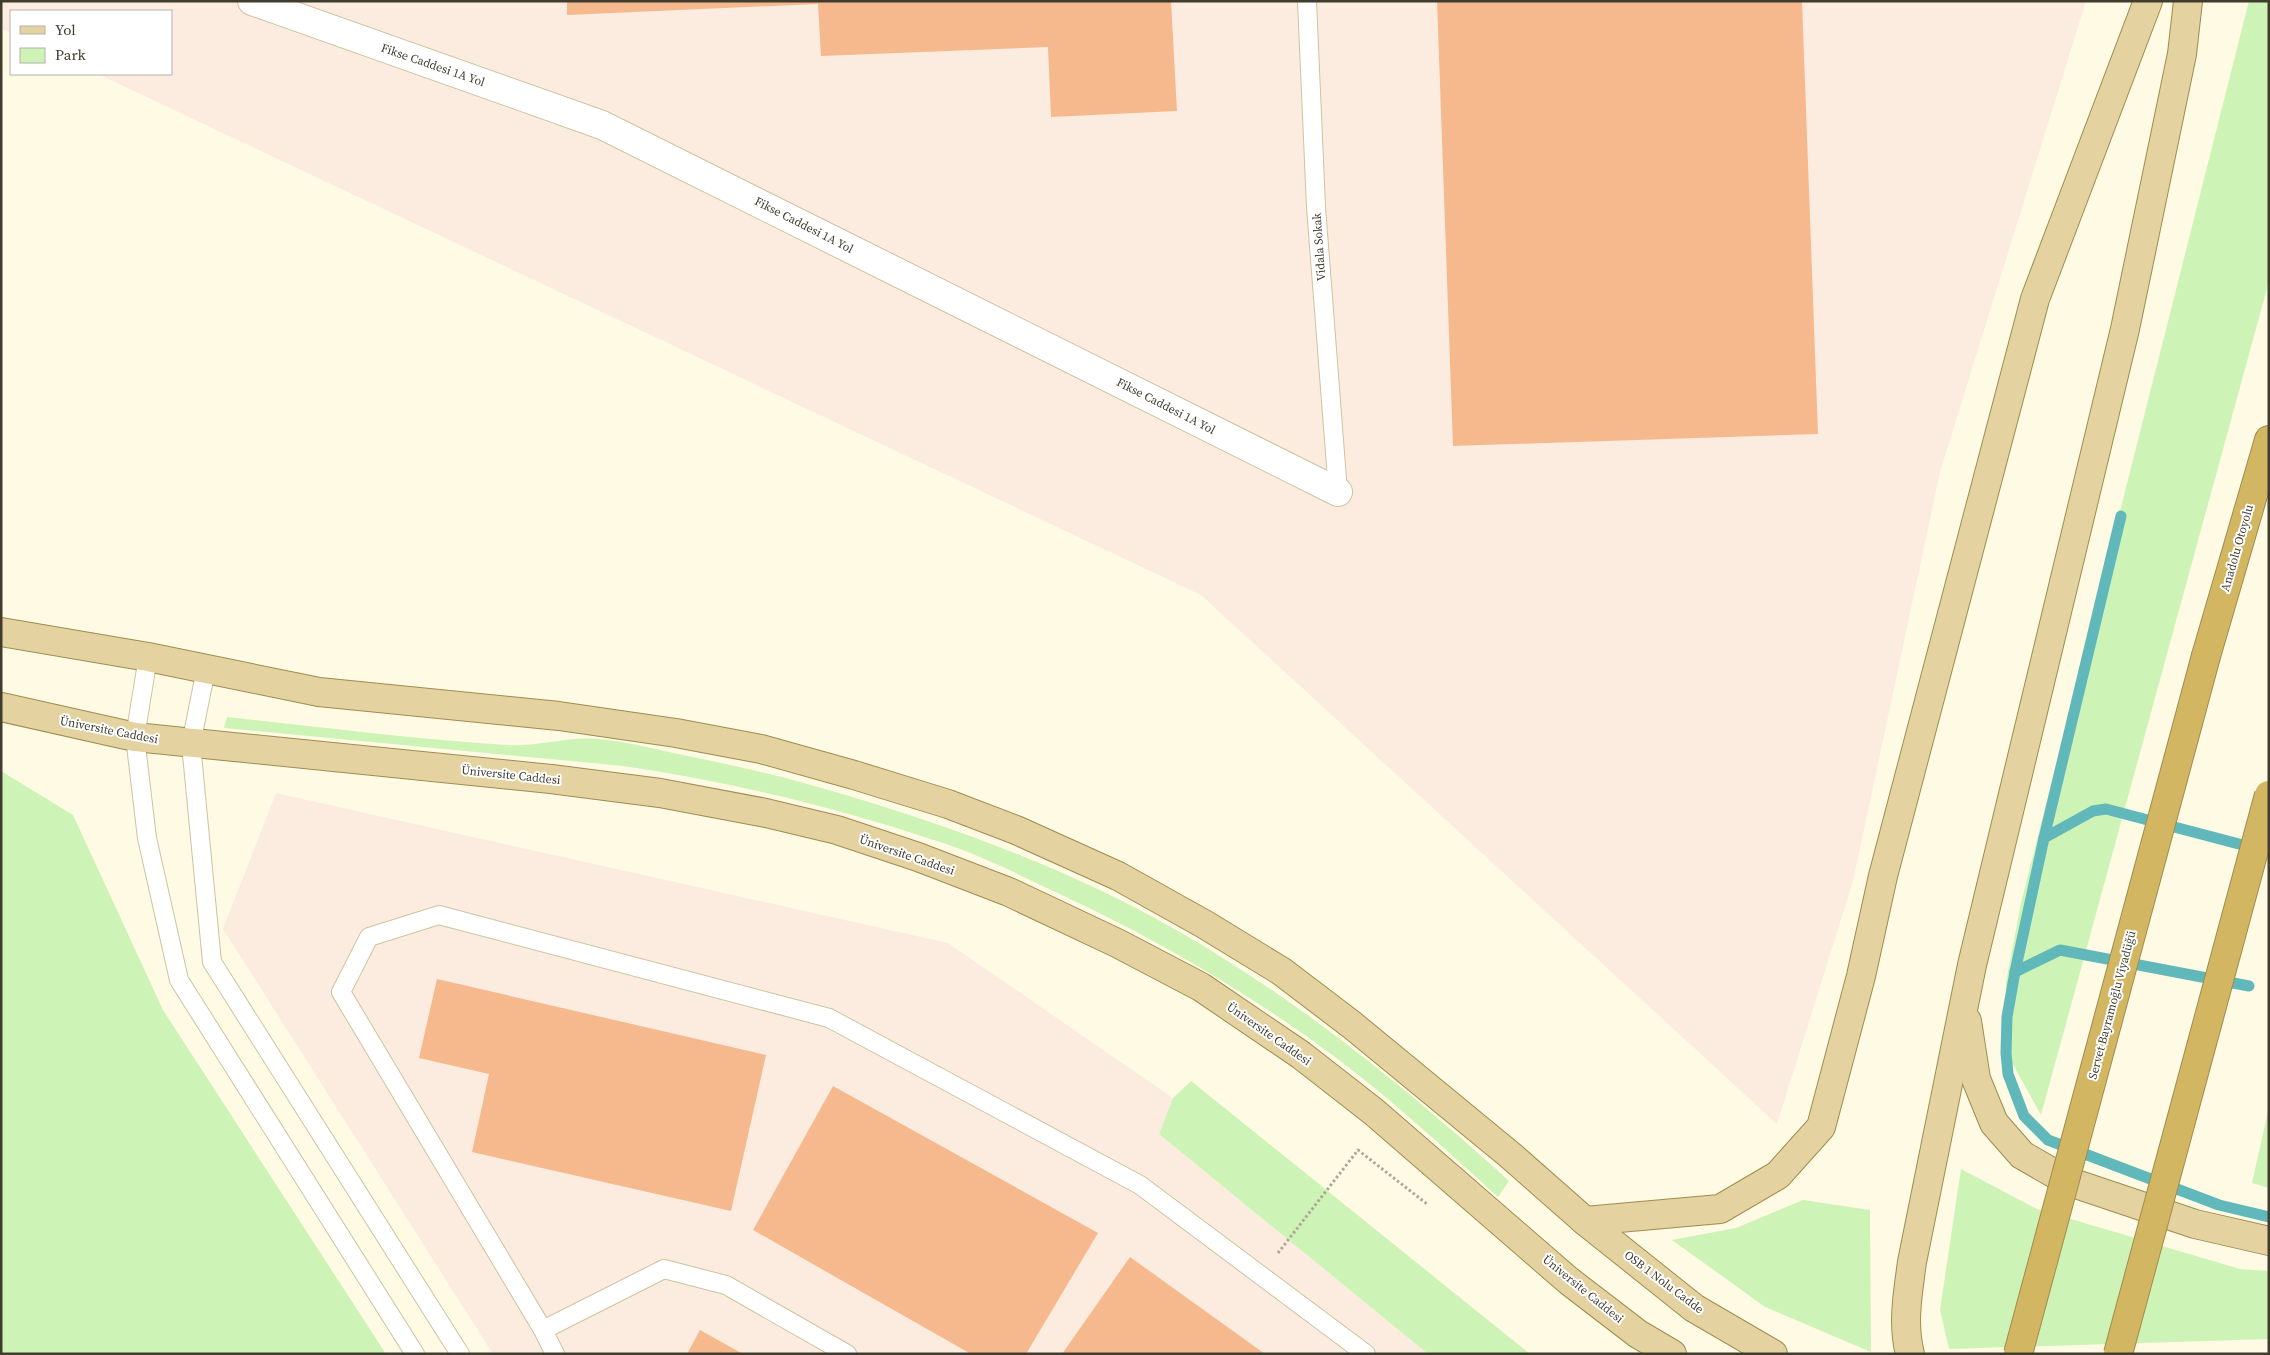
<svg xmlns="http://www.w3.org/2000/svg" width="2270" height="1355" viewBox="0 0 2270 1355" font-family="'Source Serif 4',serif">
<rect width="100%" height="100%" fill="#fffae4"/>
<!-- industrial -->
<g fill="#fcece0">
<polygon points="1,1 2086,1 1940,472 1853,881 1777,1124 1201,595 98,74 171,74 171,11 11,11 11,33 1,28"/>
<polygon points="276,793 948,943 1173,1098 1159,1134 1428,1354 493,1354 223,929"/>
</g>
<!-- green -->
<g fill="#cef3b6">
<polygon points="2249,1 2269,1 2269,281 2041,1115 2005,1050 2006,982 2021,903"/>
<path d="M227,717c93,10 187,22 280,28 31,2 61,-9 91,-6 31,3 61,11 90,17 49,10 97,21 144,35 120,35 237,78 346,140 120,69 229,157 331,250l-11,16c-52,-47 -103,-95 -159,-137 -85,-64 -177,-118 -273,-163 -41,-19 -80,-40 -123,-54 -104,-35 -211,-61 -320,-77l-399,-38z"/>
<polygon points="1,771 73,815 163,1010 386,1354 1,1354"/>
<polygon points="1191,1081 1530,1354 1428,1354 1159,1134 1173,1098"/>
<polygon points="2269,1107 2269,1188 2252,1183"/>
<polygon points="1961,1169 2037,1209 2240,1269 2269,1271 2269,1339 1949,1349 1940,1310"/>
<polygon points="1803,1200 1870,1210 1871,1352 1765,1307 1672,1240 1736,1228"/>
</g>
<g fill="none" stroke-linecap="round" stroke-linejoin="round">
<!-- stream -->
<g stroke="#60b8ba" stroke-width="11">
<polyline points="2121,516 2044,838 2015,972 2007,1017 2006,1053 2008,1074 2024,1116 2048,1140 2219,1205 2269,1217"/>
<polyline points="2044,838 2093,811 2106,809 2269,852"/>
<polyline points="2015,972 2060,950 2249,986"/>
</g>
</g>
<!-- building -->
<g fill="#f6b98d">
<polygon points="567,1 1171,1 1177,111 1051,117 1048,47 821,56 818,4 567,15"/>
<polygon points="1437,1 1802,1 1818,434 1453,446"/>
<polygon points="437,979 766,1055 731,1211 472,1152 489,1074 419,1058"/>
<polygon points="833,1086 1098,1233 1026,1354 971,1354 753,1230"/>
<polygon points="1130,1257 1265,1354 1062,1354"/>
<polygon points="700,1330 743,1354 687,1354"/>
</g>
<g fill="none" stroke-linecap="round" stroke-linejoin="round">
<defs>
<g id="service">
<polyline points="1307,1 1316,207 1338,492"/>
<polyline points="148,657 135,737 147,838 179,980 415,1354"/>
<polyline points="206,669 191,744 212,962 460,1354"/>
<polyline points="543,1330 664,1269 726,1285 847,1354"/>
<polyline points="555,1354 543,1330 341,992 369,937 439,915 829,1018 1140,1185 1366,1354"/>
</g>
<polyline id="minor" points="252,1 602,125 1338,492"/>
<g id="primary">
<polyline points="1,632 148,657 319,692 559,716 676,733 761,749 854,775 948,804 1016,830 1118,876 1204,924 1281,971 1352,1025 1510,1155 1585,1221 1694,1308 1773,1354"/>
<polyline points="1,707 135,737 551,779 660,793 766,813 837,830 918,857 1009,892 1117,943 1201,987 1301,1055 1374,1112 1569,1281 1638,1334 1672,1354"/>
<polyline points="1967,1021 1976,1079 1994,1123 2022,1155 2067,1181 2195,1224 2269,1241"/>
<polyline points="1585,1221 1720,1209 1778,1175 1821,1127 1861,976 1883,876 2035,299 2148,1"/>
<path d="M1910,1354c-8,-30 -2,-62 2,-92l60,-297 153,-636 57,-275 6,-53"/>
</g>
<polyline id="motorway" points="2206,656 2269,440"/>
</defs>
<!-- service casing -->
<use href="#service" stroke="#ccc4a1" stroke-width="20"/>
<!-- minor casing -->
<use href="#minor" stroke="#ccc4a1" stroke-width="30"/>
<!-- primary casing -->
<use href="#primary" stroke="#9f8c50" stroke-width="30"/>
<!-- motorway casing -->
<use href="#motorway" stroke="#9f8c50" stroke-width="30"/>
<!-- path -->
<polyline stroke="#aca896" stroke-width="3" stroke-dasharray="2.5 2.5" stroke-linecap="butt" points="1278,1253 1358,1150 1427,1204"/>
<!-- service -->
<use href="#service" stroke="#fff" stroke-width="18"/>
<!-- minor -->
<use href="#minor" stroke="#fff" stroke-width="28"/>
<!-- primary -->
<use href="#primary" stroke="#e4d3a0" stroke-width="28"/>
<!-- motorway -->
<use href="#motorway" stroke="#d2b661" stroke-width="28"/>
<defs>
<g id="motorway-bridge">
<polyline points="2018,1354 2206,656"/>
<polyline points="2118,1354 2269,795"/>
</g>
</defs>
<!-- motorway-bridge casing -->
<use href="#motorway-bridge" stroke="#9f8c50" stroke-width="30" stroke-linecap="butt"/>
<!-- motorway-bridge -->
<use href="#motorway-bridge" stroke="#d2b661" stroke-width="28"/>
</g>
<g text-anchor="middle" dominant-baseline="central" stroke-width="4" stroke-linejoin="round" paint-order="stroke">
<!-- street labels -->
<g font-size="12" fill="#403d2f" stroke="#fff">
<text transform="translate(433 65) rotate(19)">Fikse Caddesi 1A Yol</text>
<text transform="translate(804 225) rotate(27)">Fikse Caddesi 1A Yol</text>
<text transform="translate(1319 247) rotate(-94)">Vidala Sokak</text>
<text transform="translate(1166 406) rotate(27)">Fikse Caddesi 1A Yol</text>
<text transform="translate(2237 548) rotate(-74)">Anadolu Otoyolu</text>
<text transform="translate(109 730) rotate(11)">Üniversite Caddesi</text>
<text transform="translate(511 775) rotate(6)">Üniversite Caddesi</text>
<text transform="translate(907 855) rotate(19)">Üniversite Caddesi</text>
<text transform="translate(2112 1005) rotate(-75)">Servet Bayramoğlu Viyadüğü</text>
<text transform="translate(1269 1034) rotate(35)">Üniversite Caddesi</text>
<text transform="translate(1664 1282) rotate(37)">OSB 1 Nolu Cadde</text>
<text transform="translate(1583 1289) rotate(39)">Üniversite Caddesi</text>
</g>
</g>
<!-- border -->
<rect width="2270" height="1355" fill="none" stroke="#403d2f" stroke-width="5"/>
<!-- legend -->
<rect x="10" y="10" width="162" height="65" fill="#ffffff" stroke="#b3b1ac"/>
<rect x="20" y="26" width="25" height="8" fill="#e4d3a0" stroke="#b3b1ac"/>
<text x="55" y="35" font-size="15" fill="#403d2f">Yol</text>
<rect x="20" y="48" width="25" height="15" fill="#cef3b6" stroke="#b3b1ac"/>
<text x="55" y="60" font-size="15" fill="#403d2f">Park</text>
</svg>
